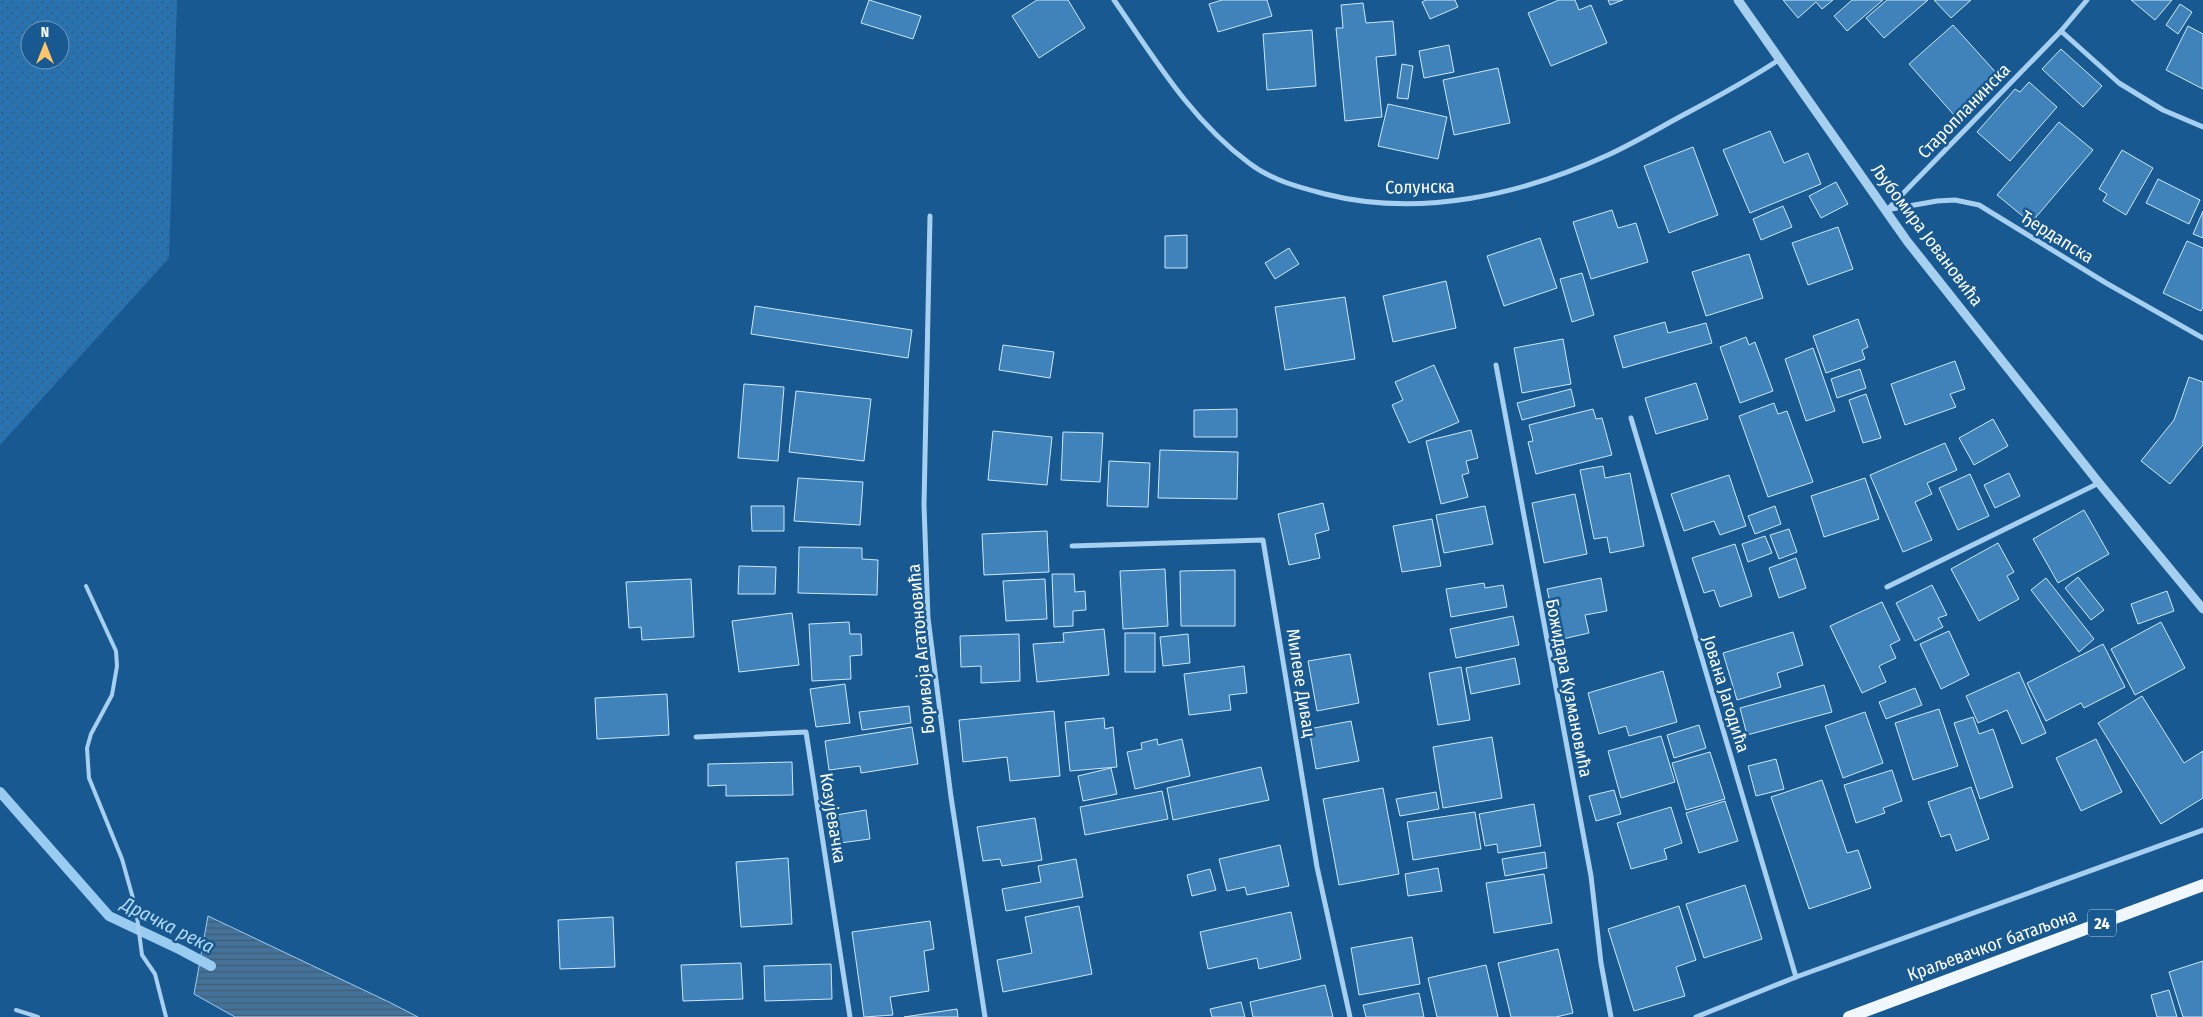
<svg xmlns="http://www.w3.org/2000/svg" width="2203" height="1017" viewBox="0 0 2203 1017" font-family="'Fira Sans Condensed',sans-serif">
<defs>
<pattern id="grass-dots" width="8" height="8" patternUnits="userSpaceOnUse" patternTransform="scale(1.25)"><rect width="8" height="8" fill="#2772af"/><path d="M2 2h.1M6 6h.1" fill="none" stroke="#3b5d79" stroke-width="1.8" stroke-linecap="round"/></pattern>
<pattern id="water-rules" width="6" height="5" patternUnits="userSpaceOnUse" patternTransform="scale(1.25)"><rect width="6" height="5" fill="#43729b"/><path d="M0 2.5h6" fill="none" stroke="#485b6c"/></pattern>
</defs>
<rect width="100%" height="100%" fill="#185992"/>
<!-- grass -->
<path fill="url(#grass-dots)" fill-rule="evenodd" d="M0,0h177l-8,258 -169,187zM30,30h30v30h-30z"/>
<!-- water -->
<polygon fill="url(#water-rules)" stroke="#9accf2" points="208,916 391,1003 418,1017 235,1017 194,994"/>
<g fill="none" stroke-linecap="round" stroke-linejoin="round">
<!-- stream -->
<polyline stroke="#9accf2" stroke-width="10" points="0,792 109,916 181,950 211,966"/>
</g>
<!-- building -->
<g fill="#4083ba" stroke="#cee7fb">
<polygon points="869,0 921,16 913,39 861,23"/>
<polygon points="1037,0 1068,0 1085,28 1039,58 1012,16"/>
<polygon points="1222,0 1267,0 1272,16 1218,32 1209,4"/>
<polygon points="1426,0 1455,0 1458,7 1430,19 1422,2"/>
<polygon points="1559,0 1575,0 1579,10 1591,5 1607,43 1551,66 1528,13"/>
<polygon points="1608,0 1623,0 1610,5"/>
<polygon points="1783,0 1833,0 1822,9 1816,2 1798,18"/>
<polygon points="1852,0 1883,0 1847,31 1834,16"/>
<polygon points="1887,0 1928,0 1884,38 1866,18"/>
<polygon points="1934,0 1971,0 1951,18"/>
<polygon points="2131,0 2172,0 2155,20"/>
<polygon points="1363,3 1366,23 1393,21 1396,55 1376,57 1382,117 1345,121 1336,28 1343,28 1341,5"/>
<polygon points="2180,4 2192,12 2178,34 2166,25"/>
<polygon points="1953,25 1999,76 1954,115 1909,64"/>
<polygon points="2188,26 2203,34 2203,89 2166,70"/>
<polygon points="1312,30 1316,86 1267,90 1263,34"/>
<polygon points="1449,45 1454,72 1424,78 1419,51"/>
<polygon points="2061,49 2102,86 2083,107 2042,69"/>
<polygon points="1402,64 1413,66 1408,99 1397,98"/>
<polygon points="1498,68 1510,123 1454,135 1443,80"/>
<polygon points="2029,82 2057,107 2010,161 1977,132 2015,89 2020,92"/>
<polygon points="1388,104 1447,117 1438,159 1378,146"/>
<polygon points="2059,122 2093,150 2031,223 1997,195"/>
<polygon points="1770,131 1784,163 1808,153 1821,184 1750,213 1723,150"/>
<polygon points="1693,147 1718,215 1669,233 1644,166"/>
<polygon points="2122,150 2153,168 2126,215 2103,201 2107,194 2099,189"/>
<polygon points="2158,179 2200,200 2189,224 2146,203"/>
<polygon points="1836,182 1848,204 1821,218 1809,196"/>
<polygon points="1783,206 1792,227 1761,240 1753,219"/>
<polygon points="1612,210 1618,228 1636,223 1648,262 1591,279 1573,222"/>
<polygon points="2203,211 2203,238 2193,234"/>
<polygon points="1838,227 1853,269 1808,285 1792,243"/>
<polygon points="1187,235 1187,268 1165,268 1165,236"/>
<polygon points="1540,238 1557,288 1504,306 1487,256"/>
<polygon points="2187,241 2203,248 2203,307 2201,311 2163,293"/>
<polygon points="1289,248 1299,264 1275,279 1265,263"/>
<polygon points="1749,254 1763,298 1706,316 1692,272"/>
<polygon points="1582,273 1594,315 1572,322 1560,279"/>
<polygon points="1446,281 1456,328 1393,342 1383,296"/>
<polygon points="1345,297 1355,359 1285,370 1275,307"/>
<polygon points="755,306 912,330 908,358 751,334"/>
<polygon points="1858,319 1868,347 1862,350 1865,359 1826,373 1813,336"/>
<polygon points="1665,322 1668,333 1706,323 1712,343 1623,368 1614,336"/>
<polygon points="1746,337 1749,345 1755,342 1773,391 1740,403 1720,347"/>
<polygon points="1563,339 1571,384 1522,393 1514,348"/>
<polygon points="1003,345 1054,352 1050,378 999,370"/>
<polygon points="1813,348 1835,411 1806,421 1785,359"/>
<polygon points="1955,361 1965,389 1950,394 1956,407 1905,425 1891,384"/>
<polygon points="1434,365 1459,422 1409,443 1392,405 1403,400 1395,382"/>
<polygon points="1860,369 1866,388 1837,398 1831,379"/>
<polygon points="2189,377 2203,382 2203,445 2170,484 2141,461 2174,420"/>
<polygon points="1696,383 1708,419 1656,434 1645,398"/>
<polygon points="744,384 784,387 778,461 738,458"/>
<polygon points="1571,389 1575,406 1522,420 1517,403"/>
<polygon points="796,391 871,399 864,461 789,452"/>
<polygon points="1866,394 1881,438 1863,443 1849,400"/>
<polygon points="1774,403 1778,414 1787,411 1813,482 1768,497 1739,416"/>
<polygon points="1237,409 1237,437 1194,437 1194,410"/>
<polygon points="1593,409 1596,419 1602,418 1612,455 1536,474 1528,442 1533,441 1529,425"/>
<polygon points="1993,419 2008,446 1974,465 1959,438"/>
<polygon points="1471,430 1478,458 1466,461 1469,473 1462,475 1468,497 1441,504 1426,441"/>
<polygon points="993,431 1052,437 1047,485 988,480"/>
<polygon points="1063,432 1103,433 1100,482 1061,480"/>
<polygon points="1945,443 1957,470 1927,483 1932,494 1915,502 1932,540 1903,552 1870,475"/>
<polygon points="1160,450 1238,452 1237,499 1158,498"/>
<polygon points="1109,461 1150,463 1148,507 1107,506"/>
<polygon points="1603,466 1605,478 1630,473 1644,546 1610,553 1607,537 1594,539 1580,470"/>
<polygon points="2009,473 2020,496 1995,508 1984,485"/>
<polygon points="1970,474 1989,516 1958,530 1939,488"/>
<polygon points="1729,475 1746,526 1720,535 1714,521 1684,531 1671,494"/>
<polygon points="798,478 863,482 860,525 794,521"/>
<polygon points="1865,478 1879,519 1824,537 1811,496"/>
<polygon points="1575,494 1587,554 1544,563 1532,503"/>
<polygon points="1323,503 1329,530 1315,534 1320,558 1289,565 1278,514"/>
<polygon points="751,506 784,506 784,531 752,531"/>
<polygon points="1485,506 1493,544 1444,553 1436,515"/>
<polygon points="1775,506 1781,524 1755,534 1748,516"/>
<polygon points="2084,510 2109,554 2058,583 2033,539"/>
<polygon points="1432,519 1441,566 1402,572 1393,526"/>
<polygon points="1789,529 1797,552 1779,559 1770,535"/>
<polygon points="1047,531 1049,572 984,575 982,534"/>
<polygon points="1765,536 1772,553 1748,562 1742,544"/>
<polygon points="1998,543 2014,572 2007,576 2019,599 1979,621 1951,569"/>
<polygon points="1735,544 1752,596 1720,607 1714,590 1704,593 1692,558"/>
<polygon points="799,547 862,548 862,559 878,560 877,595 798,593"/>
<polygon points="1796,558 1806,588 1779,598 1769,568"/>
<polygon points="739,566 776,567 775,594 738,594"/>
<polygon points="1165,569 1168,626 1123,629 1120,571"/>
<polygon points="1235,570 1235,626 1181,626 1180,571"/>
<polygon points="1052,574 1074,574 1075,592 1085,591 1086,610 1073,611 1073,626 1054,627"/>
<polygon points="2078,577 2104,610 2091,620 2065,588"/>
<polygon points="1601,578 1607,611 1585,615 1589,633 1558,640 1547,589"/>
<polygon points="2046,578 2094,639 2079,652 2031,590"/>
<polygon points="691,579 694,637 642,640 641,627 629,628 626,582"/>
<polygon points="1045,579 1047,619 1006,621 1003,581"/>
<polygon points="1484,583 1485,588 1503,585 1507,607 1451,617 1446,589"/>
<polygon points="1932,585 1947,615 1938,618 1943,627 1915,641 1896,603"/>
<polygon points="2167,591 2174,611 2138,624 2131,604"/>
<polygon points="1882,602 1900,640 1890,645 1896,658 1879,666 1886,682 1862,693 1830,626"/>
<polygon points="792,613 799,665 739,672 732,621"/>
<polygon points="1513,616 1519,645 1456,658 1450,629"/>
<polygon points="849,622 850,634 861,634 862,655 850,656 851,679 812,681 809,624"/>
<polygon points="2161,622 2185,668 2135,695 2111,649"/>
<polygon points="1104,629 1109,675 1037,682 1033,644 1064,642 1063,633"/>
<polygon points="1949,631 1969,675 1941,689 1920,644"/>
<polygon points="1793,632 1803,665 1777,673 1781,687 1737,700 1723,653"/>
<rect x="1125" y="633" width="30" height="39"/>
<polygon points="1019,634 1020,681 981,683 981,666 961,667 960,636"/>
<polygon points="1188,634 1190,663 1163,666 1160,637"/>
<polygon points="2103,644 2125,687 2084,708 2081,703 2046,721 2027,683"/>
<polygon points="1350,654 1359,703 1317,711 1308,661"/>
<polygon points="1515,658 1520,684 1471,694 1466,668"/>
<polygon points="1244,666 1247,693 1229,695 1231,710 1189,715 1184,674"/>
<polygon points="1461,667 1470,720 1438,725 1429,673"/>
<polygon points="1663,671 1677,722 1629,736 1626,726 1599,734 1588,693"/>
<polygon points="2019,672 2046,733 2022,744 2007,710 1978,723 1966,696"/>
<polygon points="845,684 850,723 816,727 810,689"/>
<polygon points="1824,685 1832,712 1747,735 1740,708"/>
<polygon points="1915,688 1922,705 1886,719 1879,702"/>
<polygon points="667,694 669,735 597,739 595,698"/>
<polygon points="2142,696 2184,763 2203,751 2203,798 2161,824 2098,723"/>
<polygon points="909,706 911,723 862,730 859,712"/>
<polygon points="1939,709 1958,766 1913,780 1895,723"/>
<polygon points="1054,711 1060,776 1010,781 1007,757 963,762 959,720"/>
<polygon points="1865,712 1883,763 1843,778 1825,726"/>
<polygon points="1973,717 1979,734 1993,729 2013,787 1980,799 1954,723"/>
<polygon points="1104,718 1105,729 1113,727 1117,767 1070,771 1065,722"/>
<polygon points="1351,721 1359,761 1316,769 1309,729"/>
<polygon points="1699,725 1706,748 1674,758 1667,735"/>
<polygon points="912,727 918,764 861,773 860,766 829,770 825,741"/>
<polygon points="1661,736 1675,782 1621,798 1608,751"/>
<polygon points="1492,737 1502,798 1443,808 1433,747"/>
<polygon points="1157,739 1158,745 1182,739 1190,776 1135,789 1127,752 1142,749 1141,743"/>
<polygon points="2096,739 2122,792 2081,811 2056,758"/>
<polygon points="1710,752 1725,799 1686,810 1672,763"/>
<polygon points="1776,759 1784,789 1756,796 1748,766"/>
<polygon points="792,762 793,795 726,796 726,785 708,786 708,764"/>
<polygon points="1261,767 1269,800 1173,820 1167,788"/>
<polygon points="1111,768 1117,794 1083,801 1078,776"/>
<polygon points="1892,770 1902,801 1883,808 1885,813 1856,823 1844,785"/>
<polygon points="1822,780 1847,853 1858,850 1871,888 1809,909 1771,797"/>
<polygon points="1971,787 1989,839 1956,851 1950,834 1941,837 1928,802"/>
<polygon points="1383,788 1399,874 1339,885 1323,799"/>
<polygon points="1614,790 1621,814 1596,821 1589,796"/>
<polygon points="1162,791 1168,819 1085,835 1080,807"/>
<polygon points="1436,792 1439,809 1400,816 1396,799"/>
<polygon points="1725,801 1738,841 1699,853 1686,813"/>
<polygon points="1534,804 1541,846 1498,853 1497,844 1485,846 1479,814"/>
<polygon points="1671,807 1682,843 1664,849 1667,859 1631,869 1617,823"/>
<polygon points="866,810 870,839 840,843 836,815"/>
<polygon points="1475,812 1481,849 1413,860 1407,822"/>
<polygon points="1035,818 1042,860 1002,866 1000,859 983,861 977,827"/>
<polygon points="1280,845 1289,886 1247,895 1245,887 1227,891 1219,859"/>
<polygon points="1545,852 1547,868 1505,876 1502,859"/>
<polygon points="788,858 792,924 741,927 736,862"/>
<polygon points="1076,859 1083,897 1006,911 1002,889 1041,882 1038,866"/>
<polygon points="1438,868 1442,891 1408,896 1405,874"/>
<polygon points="1210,869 1216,890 1192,896 1187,875"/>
<polygon points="1544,874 1552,923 1494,933 1486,883"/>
<polygon points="1745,885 1762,939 1704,958 1686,904"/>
<polygon points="1079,906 1092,974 1003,992 997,960 1032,953 1025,917"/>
<polygon points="1679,906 1696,960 1676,967 1685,996 1634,1011 1608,929"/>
<polygon points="1291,912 1301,959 1259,969 1257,958 1208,969 1200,932"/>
<polygon points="613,917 615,967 560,969 558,920"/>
<polygon points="930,921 934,949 924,951 929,991 890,997 893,1015 864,1017 852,932"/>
<polygon points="1412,937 1420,984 1359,995 1351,948"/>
<polygon points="1558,949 1573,1013 1556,1017 1511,1017 1498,963"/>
<polygon points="2203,961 2203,1017 2183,1017 2169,972"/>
<polygon points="741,963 743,999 683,1001 681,965"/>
<polygon points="831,964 832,999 765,1001 764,966"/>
<polygon points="1486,965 1498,1017 1437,1017 1428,978"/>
<polygon points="1325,985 1333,1017 1253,1017 1250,1002"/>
<polygon points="2169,990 2177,1017 2157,1017 2151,995"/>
<polygon points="1419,993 1424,1017 1366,1017 1363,1005"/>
<polygon points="1241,1002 1245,1017 1212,1017 1210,1009"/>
<polygon points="957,1009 958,1017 904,1017"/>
</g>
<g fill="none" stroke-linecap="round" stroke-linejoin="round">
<!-- service -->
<g stroke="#a7cff0" stroke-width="4">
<polyline points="86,586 116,651 117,666 112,695 91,734 87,748 89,778 122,859 136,909 142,955 155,974 166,1017"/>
<polyline points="16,1010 38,1017"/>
</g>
<!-- minor -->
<g stroke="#a7cff0" stroke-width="5">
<path d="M1114,0c41,59 77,120 135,163 22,17 49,24 76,31 95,24 196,1 283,-39 26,-12 51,-27 77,-41 32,-17 64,-34 95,-55"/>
<polyline points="2061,31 2119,83 2163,110 2203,127"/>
<polyline points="1886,210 1937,201 1955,200 1979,205 2106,283 2203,338"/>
<polyline points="1887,210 2061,31 2087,0"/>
<polyline points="930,216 924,505 928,618 951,797 985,1017"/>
<polyline points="1496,365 1591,876 1601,963 1611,1017"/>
<polyline points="1631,418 1796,977"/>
<polyline points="1072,546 1263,540 1317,867 1350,1017"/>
<polyline points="1887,587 2099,483"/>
<polyline points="696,737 806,732 850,1017"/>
<polyline points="1696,1017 1796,977 2203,830"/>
</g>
<!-- tertiary -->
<polyline stroke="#a7cff0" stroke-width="9" points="1738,0 1907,241 2099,483 2203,609"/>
<!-- primary -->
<polyline stroke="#f0f7ff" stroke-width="12" points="1849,1017 2203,885"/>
</g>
<g text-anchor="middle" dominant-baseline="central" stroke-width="5" stroke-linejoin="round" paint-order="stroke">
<!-- shield labels -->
<rect fill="#185992" stroke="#bacdde" stroke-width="1" x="2088" y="909.5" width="28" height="27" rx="4"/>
<g font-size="16" font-weight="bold" fill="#fff">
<text x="2102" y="923">24</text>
</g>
<!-- street labels -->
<g font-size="18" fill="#fff" stroke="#185992">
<text transform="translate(1964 111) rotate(-46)">Старопланинска</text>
<text transform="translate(1420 187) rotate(-1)">Солунска</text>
<text transform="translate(1927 235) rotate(53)">Љубомира Јовановића</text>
<text transform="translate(2057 237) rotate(32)">Ђердапска</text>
<text transform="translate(921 649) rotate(-95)">Боривоја Агатоновића</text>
<text transform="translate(1301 683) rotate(81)">Милеве Дивац</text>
<text transform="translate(1569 688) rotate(79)">Божидара Кузмановића</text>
<text transform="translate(1726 694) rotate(73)">Јована Јагодића</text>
<text transform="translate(833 818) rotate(81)">Козујевачка</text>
<text transform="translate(1992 945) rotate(-20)">Краљевачког батаљона</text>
</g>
<!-- water labels -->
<g font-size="19" font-style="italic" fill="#b3d9f7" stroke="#185992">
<text transform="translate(168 925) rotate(27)">Драчка река</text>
</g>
</g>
<!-- north arrow -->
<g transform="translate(45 45)"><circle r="24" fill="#185992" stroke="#749bbe"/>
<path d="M0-4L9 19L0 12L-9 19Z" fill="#ffc466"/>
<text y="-8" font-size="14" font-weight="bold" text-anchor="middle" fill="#ffffff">N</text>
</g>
</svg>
